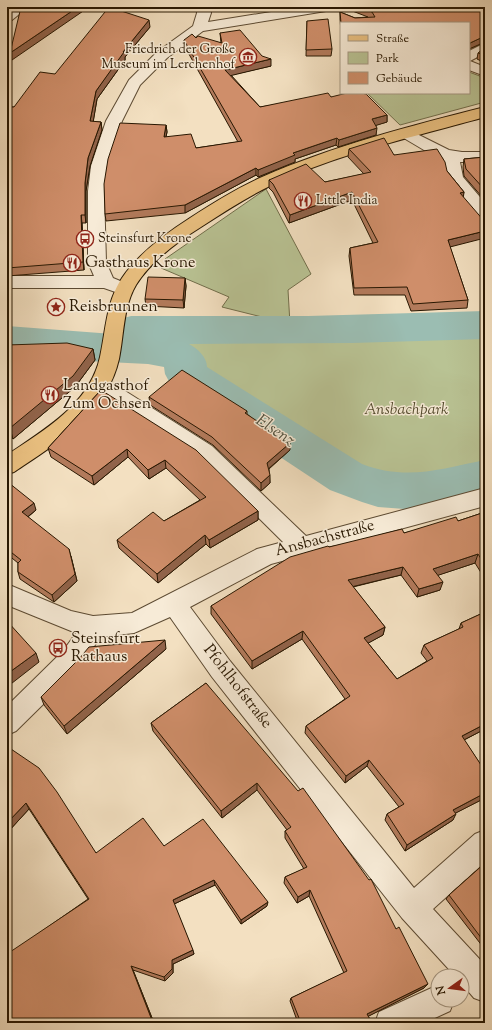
<svg xmlns="http://www.w3.org/2000/svg" width="492" height="1030" viewBox="0 0 492 1030" font-family="'Sorts Mill Goudy',serif">
<rect width="100%" height="100%" fill="#f3e0c1"/>
<filter id="stains"><feTurbulence type="fractalNoise" baseFrequency=".005" numOctaves="4"/><feColorMatrix values="0 0 0 0 .2 0 0 0 0 .09 0 0 0 0 .02 0 0 0 .5 -.17"/></filter>
<radialGradient id="worn" r=".72"><stop offset=".6" stop-color="#630" stop-opacity="0"/><stop offset="1" stop-color="#630" stop-opacity=".3"/></radialGradient>
<!-- green -->
<g fill="#b9c394" stroke="#716e4b">
<polygon points="469,72 485,78 485,102 400,125 367,93 469,93"/>
<polygon points="266,189 311,274 288,290 290,324 222,307 229,297 161,268 169,262 165,259"/>
<polygon points="485,330 485,473 419,487 378,484 173,348 165,335 305,337"/>
</g>
<g fill="none" stroke-linecap="round" stroke-linejoin="round">
<!-- river -->
<path fill="#9bbdb2" fill-rule="evenodd" d="M485,311v28l-133,4 -163,1c9,5 18,13 18,23l155,97c45,17 78,5 123,-4v36l-67,14 -40,-3 -16,-5 -32,-12 -159,-105 -6,-11 -1,-7 -16,-3 -81,-4 -60,-6v-28l106,8 -2,-4 6,-10 14,-4h177z"/>
<defs>
<g id="minor">
<polygon points="12,7 28,7 12,20 7,21 7,11"/>
<polygon points="196,7 210,7 211,13 208,22 302,7 333,7 331,10 326,11 203,31 167,58 140,85 122,121 107,166 104,191 106,262 113,278 130,285 133,289 130,293 124,295 104,288 7,288 7,276 94,276 88,262 88,191 91,166 106,121 129,80 157,52 193,26 197,13"/>
<polygon points="485,43 485,53 470,61 485,67 485,76 469,70 469,51"/>
<polygon points="407,129 449,150 462,152 485,152 485,162 460,162 463,177 485,203 485,219 479,218 447,178 443,158 429,153 402,137 399,134 402,131"/>
<polygon points="100,379 122,389 212,446 306,536 485,488 485,506 271,564 190,607 230,661 414,888 475,834 485,830 485,862 433,909 485,965 485,1002 474,998 462,984 462,976 455,976 402,918 212,677 170,617 134,633 100,637 81,667 16,731 7,735 7,706 63,651 76,633 7,605 7,584 71,611 93,616 132,613 257,549 283,542 198,458 93,391 90,386 93,381"/>
<polygon points="438,985 438,1000 454,1000 450,1011 424,1023 375,1023 379,1012"/>
</g>
<path id="major" d="M485,107v10c-71,20 -146,36 -213,68 -25,12 -48,27 -71,42 -24,15 -50,34 -65,58 -13,22 -12,50 -17,74 -12,54 -62,84 -105,113l-7,2v-19c37,-25 83,-51 93,-98 6,-27 6,-55 22,-79 17,-25 43,-44 68,-60 23,-15 47,-30 72,-41 71,-31 148,-51 223,-70z"/>
</defs>
<!-- minor casing -->
<use href="#minor" stroke="#5c4a32" stroke-width="2"/>
<!-- major casing -->
<use href="#major" stroke="#291802" stroke-width="2"/>
<!-- minor -->
<use href="#minor" fill="#f7ebd7" fill-rule="evenodd"/>
<!-- major -->
<use href="#major" fill="#eac080" fill-rule="evenodd"/>
</g>
<!-- wall -->
<g fill="#b27a5b" stroke="#291802">
<polygon points="342,7 485,7 485,42 469,49 469,23 341,23 341,32 340,19 340,12 355,18 368,17"/>
<polygon points="307,21 332,49 331,56 306,56"/>
<polygon points="150,27 125,57 125,60 97,99 93,122 101,122 102,130 90,166 86,191 86,223 82,223 84,270 7,276 7,107 14,107 55,74"/>
<polygon points="220,33 271,66 231,75 260,107 331,97 387,115 387,122 376,125 376,135 338,147 336,145 295,159 295,162 258,177 256,175 185,213 106,221 105,214 166,125 167,132 166,137 196,148 238,142 185,47 184,40 196,38 221,43"/>
<polygon points="485,48 485,63 477,59 478,53"/>
<polygon points="349,149 394,155 447,171 464,192 450,247 468,300 467,308 411,311 405,295 354,295 349,256 350,248 373,243 352,200 289,223 273,192 269,188 269,180 325,182 364,174 348,157"/>
<polygon points="485,157 485,197 482,197 464,176 463,167 464,159"/>
<polygon points="185,278 186,286 184,308 146,306 145,299"/>
<polygon points="7,345 93,349 95,360 75,387 13,439 7,432"/>
<polygon points="101,390 258,511 258,520 210,548 206,544 158,583 119,548 117,540 164,521 200,500 166,468 149,479 128,457 94,485 51,457 48,448"/>
<polygon points="149,397 247,411 247,414 290,450 269,469 270,483 261,491 213,445 150,405"/>
<polygon points="7,484 36,510 28,517 71,556 77,581 54,602 20,579 18,572 18,563 7,554"/>
<polygon points="485,512 485,579 475,563 438,575 440,590 417,597 401,575 353,587 385,627 383,635 368,643 397,679 427,661 421,653 424,645 459,629 461,623 485,612 485,729 464,740 485,771 485,798 455,813 453,820 405,851 385,820 387,814 399,807 367,766 345,783 305,733 306,726 345,699 302,639 252,669 211,614 211,606 329,547 404,533 458,521"/>
<polygon points="166,649 67,734 44,705 41,697"/>
<polygon points="206,683 424,988 368,1016 372,1023 298,1023 290,1001 291,998 344,973 309,896 297,903 284,883 285,877 304,869 285,838 285,831 287,830 257,790 222,818 153,731 151,723"/>
<polygon points="7,754 96,853 164,846 267,906 241,924 215,885 174,904 194,954 173,964 173,973 165,981 133,970 154,1023 7,1023 12,952 88,899 29,809 7,833"/>
<polygon points="485,863 485,946 483,947 446,899 449,895"/>
</g>
<!-- shaded-wall -->
<g fill="#91634a" stroke="#291802">
<polygon points="78,7 89,7 12,60 10,53"/>
<polygon points="10,15 11,22 7,29 7,19"/>
<polygon points="149,20 150,27 125,57 125,60 97,99 92,129 90,121 96,91 123,52"/>
<polygon points="485,36 485,42 469,49 470,43"/>
<polygon points="271,59 271,66 225,77 225,70"/>
<polygon points="387,115 387,122 371,127 372,119"/>
<polygon points="101,122 102,130 90,166 86,191 86,223 85,215 85,183 88,158"/>
<polygon points="166,125 167,132 164,145 164,137"/>
<polygon points="377,128 376,135 338,147 339,140"/>
<polygon points="337,138 336,145 295,159 295,162 258,177 258,170 293,153"/>
<polygon points="256,168 256,175 185,213 185,205"/>
<polygon points="484,189 485,189 485,197 482,197"/>
<polygon points="352,192 352,200 289,223 290,215"/>
<polygon points="464,192 463,200 460,193"/>
<polygon points="81,215 82,223 84,270 83,262"/>
<polygon points="485,231 485,238 446,248 448,240"/>
<polygon points="185,278 186,286 184,308 183,300"/>
<polygon points="93,349 95,360 75,387 13,439 10,428"/>
<polygon points="290,443 290,450 267,470 267,463"/>
<polygon points="127,449 128,457 94,485 92,476"/>
<polygon points="165,460 166,468 149,479 148,470"/>
<polygon points="270,475 270,483 261,491 261,483"/>
<polygon points="34,503 36,510 25,519 22,512"/>
<polygon points="258,511 258,520 210,548 209,540"/>
<polygon points="205,535 206,544 158,583 157,574"/>
<polygon points="69,549 77,581 54,602 52,595"/>
<polygon points="478,554 475,563 430,578 433,569"/>
<polygon points="403,567 401,575 347,588 348,580"/>
<polygon points="443,582 440,590 417,597 419,589"/>
<polygon points="385,627 383,635 363,646 364,638"/>
<polygon points="303,631 302,639 252,669 252,661"/>
<polygon points="165,640 166,649 67,734 64,726"/>
<polygon points="36,653 39,662 7,687 7,674"/>
<polygon points="485,724 485,729 458,743 462,736"/>
<polygon points="369,760 367,766 345,783 346,776"/>
<polygon points="257,783 257,790 222,818 221,811"/>
<polygon points="485,793 485,798 450,816 453,810"/>
<polygon points="26,803 29,809 7,833 7,823"/>
<polygon points="456,814 453,820 405,851 407,845"/>
<polygon points="214,880 215,885 174,904 173,900"/>
<polygon points="310,890 309,896 297,903 298,897"/>
<polygon points="268,902 267,906 241,924 241,920"/>
<polygon points="193,950 194,954 173,964 173,973 165,981 164,977 172,960"/>
<polygon points="131,966 133,970 154,1023 153,1023"/>
<polygon points="428,984 424,988 365,1018 367,1014"/>
</g>
<!-- building -->
<g fill="#cf8e6a" stroke="#291802">
<polygon points="21,7 78,7 10,53"/>
<polygon points="109,7 149,20 123,52 124,52 96,91 90,121 101,122 88,158 85,183 85,215 81,215 83,262 7,268 7,107 14,107 40,72 55,74"/>
<polygon points="359,7 485,7 485,36 470,43 469,47 469,23 341,23 340,12 355,18 375,17 372,12"/>
<polygon points="7,14 10,15 7,19"/>
<polygon points="328,19 332,49 306,50 307,21"/>
<polygon points="240,30 262,56 271,59 225,70 260,107 328,93 331,97 347,93 361,93 366,94 387,115 372,119 377,128 339,140 337,138 293,153 295,155 258,170 256,168 185,205 105,214 104,184 108,159 120,123 166,125 164,137 191,134 196,148 242,141 184,40 192,34 196,38 198,36 222,43 220,33"/>
<polygon points="485,48 485,55 478,53"/>
<polygon points="384,138 394,155 437,149 445,162 447,171 464,192 460,193 485,222 485,231 448,240 468,300 413,304 407,287 354,288 350,248 378,242 352,192 290,215 273,184 269,180 306,164 325,182 371,172 349,149"/>
<polygon points="485,157 485,189 484,189 466,169 464,159"/>
<polygon points="148,277 185,278 183,300 145,299"/>
<polygon points="67,343 93,349 73,376 10,428 7,425 7,345"/>
<polygon points="182,370 247,411 245,413 290,443 267,463 270,475 261,483 212,437 149,397"/>
<polygon points="101,390 196,450 258,511 209,540 205,535 157,574 117,540 153,512 164,521 206,497 165,460 148,470 127,449 92,476 48,448"/>
<polygon points="9,483 34,503 22,512 69,549 75,574 52,595 18,572 18,563 21,560 7,549 7,484"/>
<polygon points="485,512 485,565 478,554 433,569 443,582 419,589 403,567 348,580 385,627 364,638 397,679 433,658 424,645 463,627 461,623 485,612 485,667 484,667 485,669 485,724 462,736 485,771 485,793 453,810 456,814 407,845 387,814 404,804 369,760 346,776 306,726 350,696 303,631 252,661 211,606 290,557 328,546 329,547 402,529 404,533 456,517 458,521"/>
<polygon points="7,621 36,653 7,674"/>
<polygon points="165,640 64,726 41,697 79,659 89,647"/>
<polygon points="206,683 298,791 303,788 369,880 371,879 396,929 399,927 428,984 367,1014 372,1023 301,1023 291,998 347,971 310,890 298,897 285,877 307,867 285,831 291,827 257,783 221,811 151,723"/>
<polygon points="11,749 39,768 57,792 96,853 143,818 164,846 203,819 268,902 241,920 214,880 173,900 193,950 172,960 172,969 164,977 131,966 153,1023 7,1023 7,954 89,899 26,803 7,823 7,754"/>
<polygon points="485,863 485,943 449,895"/>
<polygon points="236,1020 238,1023 230,1023"/>
</g>
<!-- icons -->
<defs>
<symbol id="museum-ring" viewBox="-11 -11 22 22"><circle r="9.5" fill="#f7ebd7" stroke="#8f2418" stroke-width="1.5"/><path d="M0-6L6-3V-2H-6V-3ZM-5-1h2V3h-2ZM-1-1h2V3h-2ZM3-1h2V3H3ZM-6 4H6V6H-6Z" fill="#8f2418"/></symbol>
<symbol id="restaurant-ring" viewBox="-11 -11 22 22"><circle r="9.5" fill="#f7ebd7" stroke="#8f2418" stroke-width="1.5"/><path d="M-5-6h1v4h1v-4h1v4h1v-4h1v5L-1.5 .5V6h-2V.5L-5-1ZM5-6V6H3V1.5H1.5Q1.5-4 5-6Z" fill="#8f2418"/></symbol>
<symbol id="bus-ring" viewBox="-11 -11 22 22"><circle r="9.5" fill="#f7ebd7" stroke="#8f2418" stroke-width="1.5"/><path d="M-5-6H5V4H4V6H2V4H-2V6H-4V4H-5ZM-3.5-4V0h7V-4ZM-3.5 1.2v1.5H-2V1.2ZM2 1.2v1.5H3.5V1.2Z" fill="#8f2418"/></symbol>
<symbol id="sight-ring" viewBox="-11 -11 22 22"><circle r="9.5" fill="#f7ebd7" stroke="#8f2418" stroke-width="1.5"/><path d="M0-6L1.8-2.2L6-1.7L2.9 1.2L3.7 5.4L0 3.3L-3.7 5.4L-2.9 1.2L-6-1.7L-1.8-2.2Z" fill="#8f2418"/></symbol>
</defs>
<g fill-rule="evenodd">
<use href="#museum-ring" x="238" y="47" width="20" height="20"/>
<use href="#restaurant-ring" x="293" y="191" width="20" height="20"/>
<use href="#bus-ring" x="75" y="229" width="20" height="20"/>
<use href="#restaurant-ring" x="62" y="253" width="20" height="20"/>
<use href="#sight-ring" x="46" y="297" width="20" height="20"/>
<use href="#restaurant-ring" x="40" y="385" width="20" height="20"/>
<use href="#bus-ring" x="48" y="638" width="20" height="20"/>
</g>
<g text-anchor="middle" dominant-baseline="central" stroke-width="3" stroke-linejoin="round" paint-order="stroke">
<!-- far-poi labels -->
<g font-size="13" fill="#291802" stroke="#f7ebd7" text-anchor="start">
<text x="235" y="50" text-anchor="end">Friedrich der Große<tspan x="235" dy="15">Museum im Lerchenhof</tspan></text>
<text x="316" y="201">Little India</text>
<text x="98" y="239">Steinsfurt Krone</text>
</g>
<!-- poi labels -->
<g font-size="16" fill="#291802" stroke="#f7ebd7" text-anchor="start">
<text x="85" y="263">Gasthaus Krone</text>
<text x="69" y="307">Reisbrunnen</text>
<text x="63" y="386">Landgasthof<tspan x="63" dy="18">Zum Ochsen</tspan></text>
<text x="71" y="639">Steinsfurt<tspan x="71" dy="18">Rathaus</tspan></text>
</g>
<!-- park labels -->
<g font-size="16" font-style="italic" fill="#544b2e" stroke="#f7ebd7">
<text x="406" y="410">Ansbachpark</text>
</g>
<!-- street labels -->
<g font-size="16" fill="#291802" stroke="#f7ebd7">
<text transform="translate(325 539) rotate(-15)">Ansbachstraße</text>
<text transform="translate(237 687) rotate(52)">Pfohlhofstraße</text>
</g>
<!-- water labels -->
<g font-size="17" font-style="italic" fill="#515240" stroke="#f7ebd7">
<text transform="translate(275 431) rotate(33)">Elsenz</text>
</g>
</g>
<!-- margin -->
<rect width="492" height="1030" fill="none" stroke="#f3e0c1" stroke-width="24"/>
<rect x="8" y="8" width="476" height="1014" fill="none" stroke="#291802" stroke-width="2"/>
<rect x="12" y="12" width="468" height="1006" fill="none" stroke="#291802"/>
<!-- legend -->
<rect x="340" y="22" width="130" height="72" fill="#f7ebd7" stroke="#a59782"/>
<rect x="348" y="35" width="20" height="6" fill="#eac080" stroke="#a59782"/>
<text x="376" y="42" font-size="12" fill="#291802">Straße</text>
<rect x="348" y="52" width="20" height="12" fill="#b9c394" stroke="#a59782"/>
<text x="376" y="62" font-size="12" fill="#291802">Park</text>
<rect x="348" y="72" width="20" height="12" fill="#cf8e6a" stroke="#a59782"/>
<text x="376" y="82" font-size="12" fill="#291802">Gebäude</text>
<!-- north arrow -->
<g transform="translate(450 988) rotate(256)"><circle r="19" fill="#f7ebd7" stroke="#a59782"/>
<path d="M0-3L7 15L0 10L-7 15Z" fill="#8f2418"/>
<text y="-6" font-size="11" font-weight="bold" text-anchor="middle" fill="#291802">N</text>
</g>
<rect width="100%" height="100%" filter="url(#stains)"/>
<rect width="100%" height="100%" fill="url(#worn)"/>
</svg>
